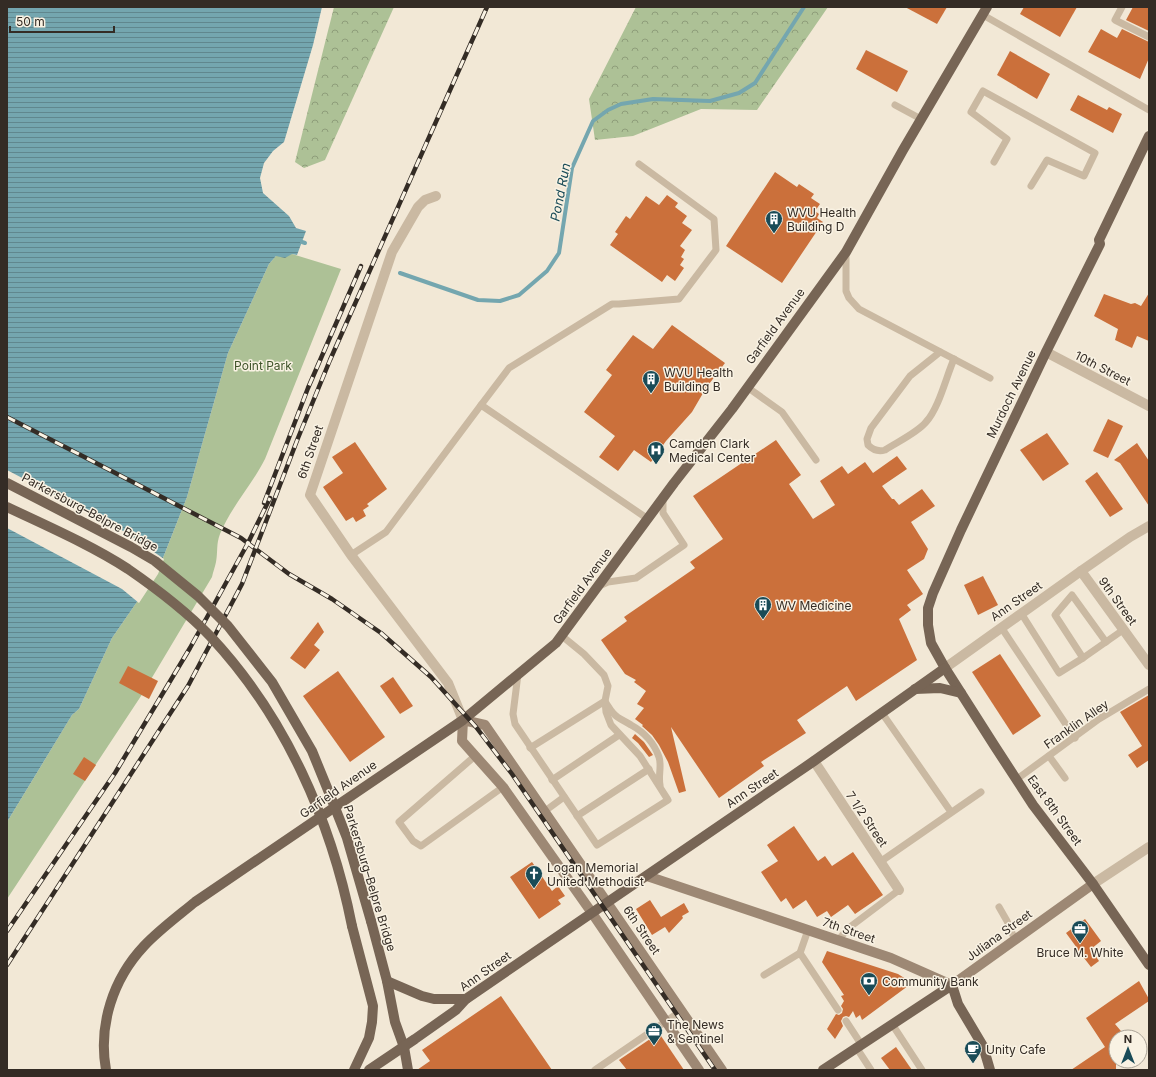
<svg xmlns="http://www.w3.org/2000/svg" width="1156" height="1077" viewBox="0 0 1156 1077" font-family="Inter,sans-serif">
<defs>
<pattern id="forest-crowns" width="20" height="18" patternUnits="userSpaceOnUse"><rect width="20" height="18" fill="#adc196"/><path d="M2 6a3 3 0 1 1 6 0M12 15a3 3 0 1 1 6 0" fill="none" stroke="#8e9d7a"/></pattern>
<pattern id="water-rules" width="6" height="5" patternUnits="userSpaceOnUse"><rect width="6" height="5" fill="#74a6af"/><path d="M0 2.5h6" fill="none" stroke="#60878e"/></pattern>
</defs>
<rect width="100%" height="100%" fill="#f2e8d6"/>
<!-- forest -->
<g fill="url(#forest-crowns)">
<polygon points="334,7 394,7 325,160 304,168 295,162"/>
<polygon points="636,7 828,7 757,110 701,109 633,136 595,140 589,99"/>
</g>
<!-- park -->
<path fill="#adc196" d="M292,254l49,15 -76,190c-13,26 -34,48 -45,75 -4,10 -2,18 -4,28 -1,5 -3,10 -4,15l-71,119 -134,203v-77l65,-107 7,-6 33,-71 45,-65 30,-76 41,-144 41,-89 7,-8z"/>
<!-- water -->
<polygon fill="url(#water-rules)" points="7,7 322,7 313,45 284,142 273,151 264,163 260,178 263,193 289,216 296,228 306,231 297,255 292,254 285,258 276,256 269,264 228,353 187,497 157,573 112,638 79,709 72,715 7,822"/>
<!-- pier -->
<polygon fill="#f2e8d6" points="7,470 127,533 164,559 158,574 139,603 122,589 7,528"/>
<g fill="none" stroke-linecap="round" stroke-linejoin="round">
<!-- stream -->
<g stroke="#74a6af" stroke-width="4">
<polyline points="302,242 305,243"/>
<polyline points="400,273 478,300 500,301 519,295 547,271 559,253 572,168 593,121 608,110 621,104 653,99 710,101 739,93 755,83 804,7"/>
</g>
</g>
<!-- building -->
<g fill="#cb703b">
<polygon points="905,7 947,7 937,24"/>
<polygon points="1024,7 1077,7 1060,37 1020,14"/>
<polygon points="1133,7 1149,7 1149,31 1126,20"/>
<polygon points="1101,29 1117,38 1122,29 1149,42 1149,58 1140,79 1088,52"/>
<polygon points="866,50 908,71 897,92 856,69"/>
<polygon points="1010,51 1050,74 1037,99 997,75"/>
<polygon points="1078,95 1107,110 1109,107 1122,114 1113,133 1070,110"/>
<polygon points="775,172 797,187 799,184 814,194 811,198 820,204 815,211 819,214 817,218 823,222 782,283 726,246"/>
<polygon points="667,195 678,203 675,207 687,216 682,223 692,230 680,246 685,250 681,257 684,259 680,265 684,268 675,281 667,275 662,282 610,245 618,234 615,232 626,216 630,219 646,196 659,205"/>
<polygon points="1149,293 1149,341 1137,336 1132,348 1115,340 1118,329 1094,316 1104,294 1131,304 1135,303 1141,306"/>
<polygon points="672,325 725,363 706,388 692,412 666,441 651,462 634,450 618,471 599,457 615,436 584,412 612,375 606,370 633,335 653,349"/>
<polygon points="1108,419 1123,426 1108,458 1093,451"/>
<polygon points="1047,433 1069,464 1043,481 1020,450"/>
<polygon points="776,440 801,475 789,484 813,519 835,505 820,481 842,466 848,474 865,462 873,473 897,456 907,469 882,486 892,499 894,499 899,505 922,489 935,506 911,522 928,549 924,559 907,570 923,594 907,605 911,610 899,619 917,660 856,701 847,686 797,720 806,733 761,762 764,766 719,798 671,727 686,791 679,793 668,762 659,745 652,735 642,726 643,725 635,719 644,708 637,704 646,691 634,682 636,680 625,674 601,640 627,621 624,617 695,568 690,562 723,539 693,496"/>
<polygon points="355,442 387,489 367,504 369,506 363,510 366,516 356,522 353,517 346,521 323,487 343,473 332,457"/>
<polygon points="1137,443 1149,461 1149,506 1120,463 1114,460"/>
<polygon points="1097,472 1123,509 1110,517 1085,481"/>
<polygon points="983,576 998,605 978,615 964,585"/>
<polygon points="318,622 324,632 314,645 320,650 305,669 290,658"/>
<polygon points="1000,654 1041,716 1013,735 972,672"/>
<polygon points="128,666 158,681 149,699 119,683"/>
<polygon points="338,671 385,737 350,762 303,696"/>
<polygon points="393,677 413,706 400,714 380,686"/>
<polygon points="1149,695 1149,760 1137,768 1128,755 1142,746 1120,712"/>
<polygon points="635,734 644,742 653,755 649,757 638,743 632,738"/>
<polygon points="84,757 96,765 85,781 73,774"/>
<polygon points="794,826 818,861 825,856 832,866 853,852 883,895 855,914 848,905 831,917 827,911 817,917 806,900 793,909 786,898 781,902 761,872 778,861 767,845"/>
<polygon points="532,862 552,891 558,886 565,896 558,900 561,904 539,919 510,877"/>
<polygon points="650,900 661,917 684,903 689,912 682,916 683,918 669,933 665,927 652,935 636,909"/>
<polygon points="1085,919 1101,941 1091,949 1099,961 1091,967 1084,958 1079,957 1077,948 1066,933"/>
<polygon points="827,951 898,974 912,983 862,1020 860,1015 856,1018 853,1011 849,1017 846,1016 843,1017 841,1021 843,1026 835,1039 827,1029 836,1014 839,1015 842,1013 843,1009 841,1006 844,1001 841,996 844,995 822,962"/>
<polygon points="1139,981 1149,999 1149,1001 1115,1024 1126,1037 1116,1037 1116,1070 1071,1070 1105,1047 1086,1018"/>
<polygon points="501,996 552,1070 417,1070 430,1061 422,1050"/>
<polygon points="659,1033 684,1070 627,1070 619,1060"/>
<polygon points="896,1047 912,1070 890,1070 881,1058"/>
</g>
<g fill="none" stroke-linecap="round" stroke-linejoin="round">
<!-- lane -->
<g stroke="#cab9a2" stroke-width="7">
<polyline points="1122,7 1115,20 1149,37"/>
<polyline points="983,15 1149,110"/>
<polyline points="895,105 921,119"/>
<polyline points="994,162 1007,139 971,112 983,91 1095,153 1084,176 1047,160 1031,186"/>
<polyline points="846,252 846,291 849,298 859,309 990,378"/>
<path d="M940,352l-30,24 -39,52 -4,11 1,6c5,5 10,7 17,5 12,-8 32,-17 41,-28 13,-14 20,-45 28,-63"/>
<polyline points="747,387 782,412 816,460"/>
<polyline points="481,405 509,368 612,304 619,304 679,299 716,250 714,219 639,164"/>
<polyline points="351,555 386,532 481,405 648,519"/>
<polyline points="599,586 608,582 636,578 684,545 663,513 663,499"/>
<polyline points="1021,613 1059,673 1083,658 1123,630"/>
<polyline points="1001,627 1075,738"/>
<polyline points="1083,658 1055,615 1072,595 1106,642"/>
<polyline points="518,674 513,714 515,724 597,845 668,800 640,756 611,725 606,712 605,701 608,686 604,675 584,654 562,636"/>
<path d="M606,703c2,3 4,7 7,10 5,6 12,8 18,12 13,7 23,18 28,32 3,9 -1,18 1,28"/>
<polyline points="882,713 951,812"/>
<polyline points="530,748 605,701"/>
<polyline points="475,756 399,822 413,841 421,846 503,787"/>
<polyline points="1049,756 1065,778"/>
<polyline points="1017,779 1099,719 1149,689"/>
<polyline points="552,780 619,735"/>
<polyline points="545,811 564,797"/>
<polyline points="577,816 649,769"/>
<polyline points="880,862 981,792"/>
<polyline points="999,907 1007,921 1015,940"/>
<polyline points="838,940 850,927 899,890"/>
<polyline points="800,953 808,930"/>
<polyline points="764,975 800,953 838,1010"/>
<polyline points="846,1021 861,1044"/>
<polyline points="892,1024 922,1070"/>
<polyline points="856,1047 871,1070"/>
<polyline points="595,1070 681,1011"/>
</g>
<!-- street -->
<g stroke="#cab9a2" stroke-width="10">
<polyline points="436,196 425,200 418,207 392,252 310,495 351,555 448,683 463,720"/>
<polyline points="1046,352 1149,406"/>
<polyline points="1081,571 1149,665"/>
<polyline points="945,668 1081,571 1130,537 1149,526"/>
<polyline points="814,761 899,890"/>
<polyline points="1093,884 1149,847"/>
</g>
<!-- secondary -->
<g stroke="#9d8874" stroke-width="10">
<polyline points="647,876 891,958 952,985 1093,884"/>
<polyline points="699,1070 592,913 503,787 462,741 463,720 485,725 722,1070"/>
</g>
<!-- primary -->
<g stroke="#776555" stroke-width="10">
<polyline points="1149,136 1099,240 1100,244 1046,352 961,530 933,593 928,608 928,625 931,643 945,668 994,745 1033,805 1093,884 1149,965"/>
<polyline points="915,689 940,688 961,693"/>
<polyline points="371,921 387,981 395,1022 404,1047 408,1070"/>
<polyline points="352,926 373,1006 372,1022 369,1038 354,1070"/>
<polyline points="387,981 422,996 434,999 466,999"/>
<path d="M106,1070c-8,-45 7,-91 38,-124 15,-16 34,-30 51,-44l268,-182 93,-77 118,-160 58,-74 114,-157 57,-102 84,-143"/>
<polyline points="369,1070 415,1039 456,1010 466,999 814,761 945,668"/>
<polyline points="823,1070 952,985 958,1004 983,1046 990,1070"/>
</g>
<defs>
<g id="rail">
<polyline points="7,417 241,538 289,574 332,599 381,633 431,677 476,727 512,774 715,1070"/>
<polyline points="264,503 308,388 361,266"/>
<polyline points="7,931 115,773 190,648 248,543 270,498"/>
<polyline points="7,965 188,686 242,584 298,438 330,360 487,7"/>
</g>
</defs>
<!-- rail casing -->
<use href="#rail" stroke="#342c25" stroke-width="4.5"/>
<!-- rail -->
<use href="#rail" stroke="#f9f2e3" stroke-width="3" stroke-dasharray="9" stroke-linecap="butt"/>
<!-- primary-bridge -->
<g stroke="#776555" stroke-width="10">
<polyline points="7,483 131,547 155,561 198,596 228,626 272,682 312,751 330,795 347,838 371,921"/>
<path d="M7,507c40,19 84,38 121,62 29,20 58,42 82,67 75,80 121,184 142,290"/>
</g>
</g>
<!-- icons -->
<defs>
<symbol id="building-pin" viewBox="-11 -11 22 30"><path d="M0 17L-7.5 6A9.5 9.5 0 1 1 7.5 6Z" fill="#194b57" stroke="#f9f2e3"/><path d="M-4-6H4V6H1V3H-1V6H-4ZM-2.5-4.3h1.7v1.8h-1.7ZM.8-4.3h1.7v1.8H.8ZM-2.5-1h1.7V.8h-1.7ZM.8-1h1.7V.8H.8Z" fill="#fff"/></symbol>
<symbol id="hospital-pin" viewBox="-11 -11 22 30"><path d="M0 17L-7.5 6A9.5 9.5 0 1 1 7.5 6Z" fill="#194b57" stroke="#f9f2e3"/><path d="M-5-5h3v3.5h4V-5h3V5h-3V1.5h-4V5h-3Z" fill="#fff"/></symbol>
<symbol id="church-pin" viewBox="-11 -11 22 30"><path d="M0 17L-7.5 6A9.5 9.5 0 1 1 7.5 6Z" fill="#194b57" stroke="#f9f2e3"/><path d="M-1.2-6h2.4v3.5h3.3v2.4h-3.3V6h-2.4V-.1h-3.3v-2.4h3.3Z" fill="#fff"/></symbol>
<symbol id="office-pin" viewBox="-11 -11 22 30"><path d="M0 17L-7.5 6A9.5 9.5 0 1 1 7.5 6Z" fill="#194b57" stroke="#f9f2e3"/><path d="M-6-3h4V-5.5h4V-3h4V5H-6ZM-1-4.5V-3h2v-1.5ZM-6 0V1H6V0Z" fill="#fff"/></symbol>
<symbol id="bank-pin" viewBox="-11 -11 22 30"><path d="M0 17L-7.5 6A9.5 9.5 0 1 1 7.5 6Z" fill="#194b57" stroke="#f9f2e3"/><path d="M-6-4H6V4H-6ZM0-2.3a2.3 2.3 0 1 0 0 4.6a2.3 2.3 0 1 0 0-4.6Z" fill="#fff"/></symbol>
<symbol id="cafe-pin" viewBox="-11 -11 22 30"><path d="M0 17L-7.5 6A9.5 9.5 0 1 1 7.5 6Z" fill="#194b57" stroke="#f9f2e3"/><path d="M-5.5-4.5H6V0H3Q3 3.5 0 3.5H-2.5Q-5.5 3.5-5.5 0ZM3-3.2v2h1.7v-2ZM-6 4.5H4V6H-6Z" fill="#fff"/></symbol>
</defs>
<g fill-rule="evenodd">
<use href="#building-pin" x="764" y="209" width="20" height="27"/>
<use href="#building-pin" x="641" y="369" width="20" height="27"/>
<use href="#hospital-pin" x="646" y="440" width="20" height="27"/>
<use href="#building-pin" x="753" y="595" width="20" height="27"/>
<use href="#church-pin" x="524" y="864" width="20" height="27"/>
<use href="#office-pin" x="1070" y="919" width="20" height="27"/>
<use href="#bank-pin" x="859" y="971" width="20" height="27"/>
<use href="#office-pin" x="644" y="1021" width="20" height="27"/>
<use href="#cafe-pin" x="963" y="1039" width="20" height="27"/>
</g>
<g text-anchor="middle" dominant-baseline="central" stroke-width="3" stroke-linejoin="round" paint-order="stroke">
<!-- poi labels -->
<g font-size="12" fill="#342c25" stroke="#f9f2e3" text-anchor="start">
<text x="787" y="212">WVU Health<tspan x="787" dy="14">Building D</tspan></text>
<text x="664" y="372">WVU Health<tspan x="664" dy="14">Building B</tspan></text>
<text x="669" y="443">Camden Clark<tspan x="669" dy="14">Medical Center</tspan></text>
<text x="776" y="605">WV Medicine</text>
<text x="547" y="867">Logan Memorial<tspan x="547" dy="14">United Methodist</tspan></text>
<text x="1080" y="952" text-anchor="middle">Bruce M. White</text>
<text x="882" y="981">Community Bank</text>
<text x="667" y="1024">The News<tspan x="667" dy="14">&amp; Sentinel</tspan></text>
<text x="986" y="1049">Unity Cafe</text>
</g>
<!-- street labels -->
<g font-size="12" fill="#342c25" stroke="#f9f2e3">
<text transform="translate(775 326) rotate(-54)">Garfield Avenue</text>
<text transform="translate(1103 368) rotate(27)">10th Street</text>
<text transform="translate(1011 394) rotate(-64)">Murdoch Avenue</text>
<text transform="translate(310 452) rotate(-71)">6th Street</text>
<text transform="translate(90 512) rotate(28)">Parkersburg–Belpre Bridge</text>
<text transform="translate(582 586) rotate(-54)">Garfield Avenue</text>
<text transform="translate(1016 601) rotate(-35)">Ann Street</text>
<text transform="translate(1118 601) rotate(54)">9th Street</text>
<text transform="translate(1076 724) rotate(-35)">Franklin Alley</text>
<text transform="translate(752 788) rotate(-34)">Ann Street</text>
<text transform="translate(338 789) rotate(-35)">Garfield Avenue</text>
<text transform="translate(1055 810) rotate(54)">East 8th Street</text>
<text transform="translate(867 819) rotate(56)">7 1/2 Street</text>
<text transform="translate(370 878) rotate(73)">Parkersburg–Belpre Bridge</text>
<text transform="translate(642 930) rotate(56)">6th Street</text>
<text transform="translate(849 930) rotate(19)">7th Street</text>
<text transform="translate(999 935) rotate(-36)">Juliana Street</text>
<text transform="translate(485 971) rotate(-35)">Ann Street</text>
</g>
<!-- park labels -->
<g font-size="12" fill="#3e5328" stroke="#f9f2e3">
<text x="263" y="365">Point Park</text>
</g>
<!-- water labels -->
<g font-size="13" font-style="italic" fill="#194b57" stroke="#f9f2e3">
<text transform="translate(560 192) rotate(-79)">Pond Run</text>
</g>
</g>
<!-- border -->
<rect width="1156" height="1077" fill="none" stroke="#342c25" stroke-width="16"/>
<!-- north arrow -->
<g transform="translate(1128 1049)"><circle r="19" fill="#f9f2e3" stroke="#aaa397"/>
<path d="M0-3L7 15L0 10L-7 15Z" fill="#194b57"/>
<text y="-6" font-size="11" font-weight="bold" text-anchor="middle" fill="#342c25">N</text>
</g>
<!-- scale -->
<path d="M10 26v6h104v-6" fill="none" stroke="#342c25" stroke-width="2"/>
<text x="16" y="26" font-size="12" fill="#342c25" stroke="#f9f2e3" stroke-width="3" paint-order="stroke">50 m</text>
</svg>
